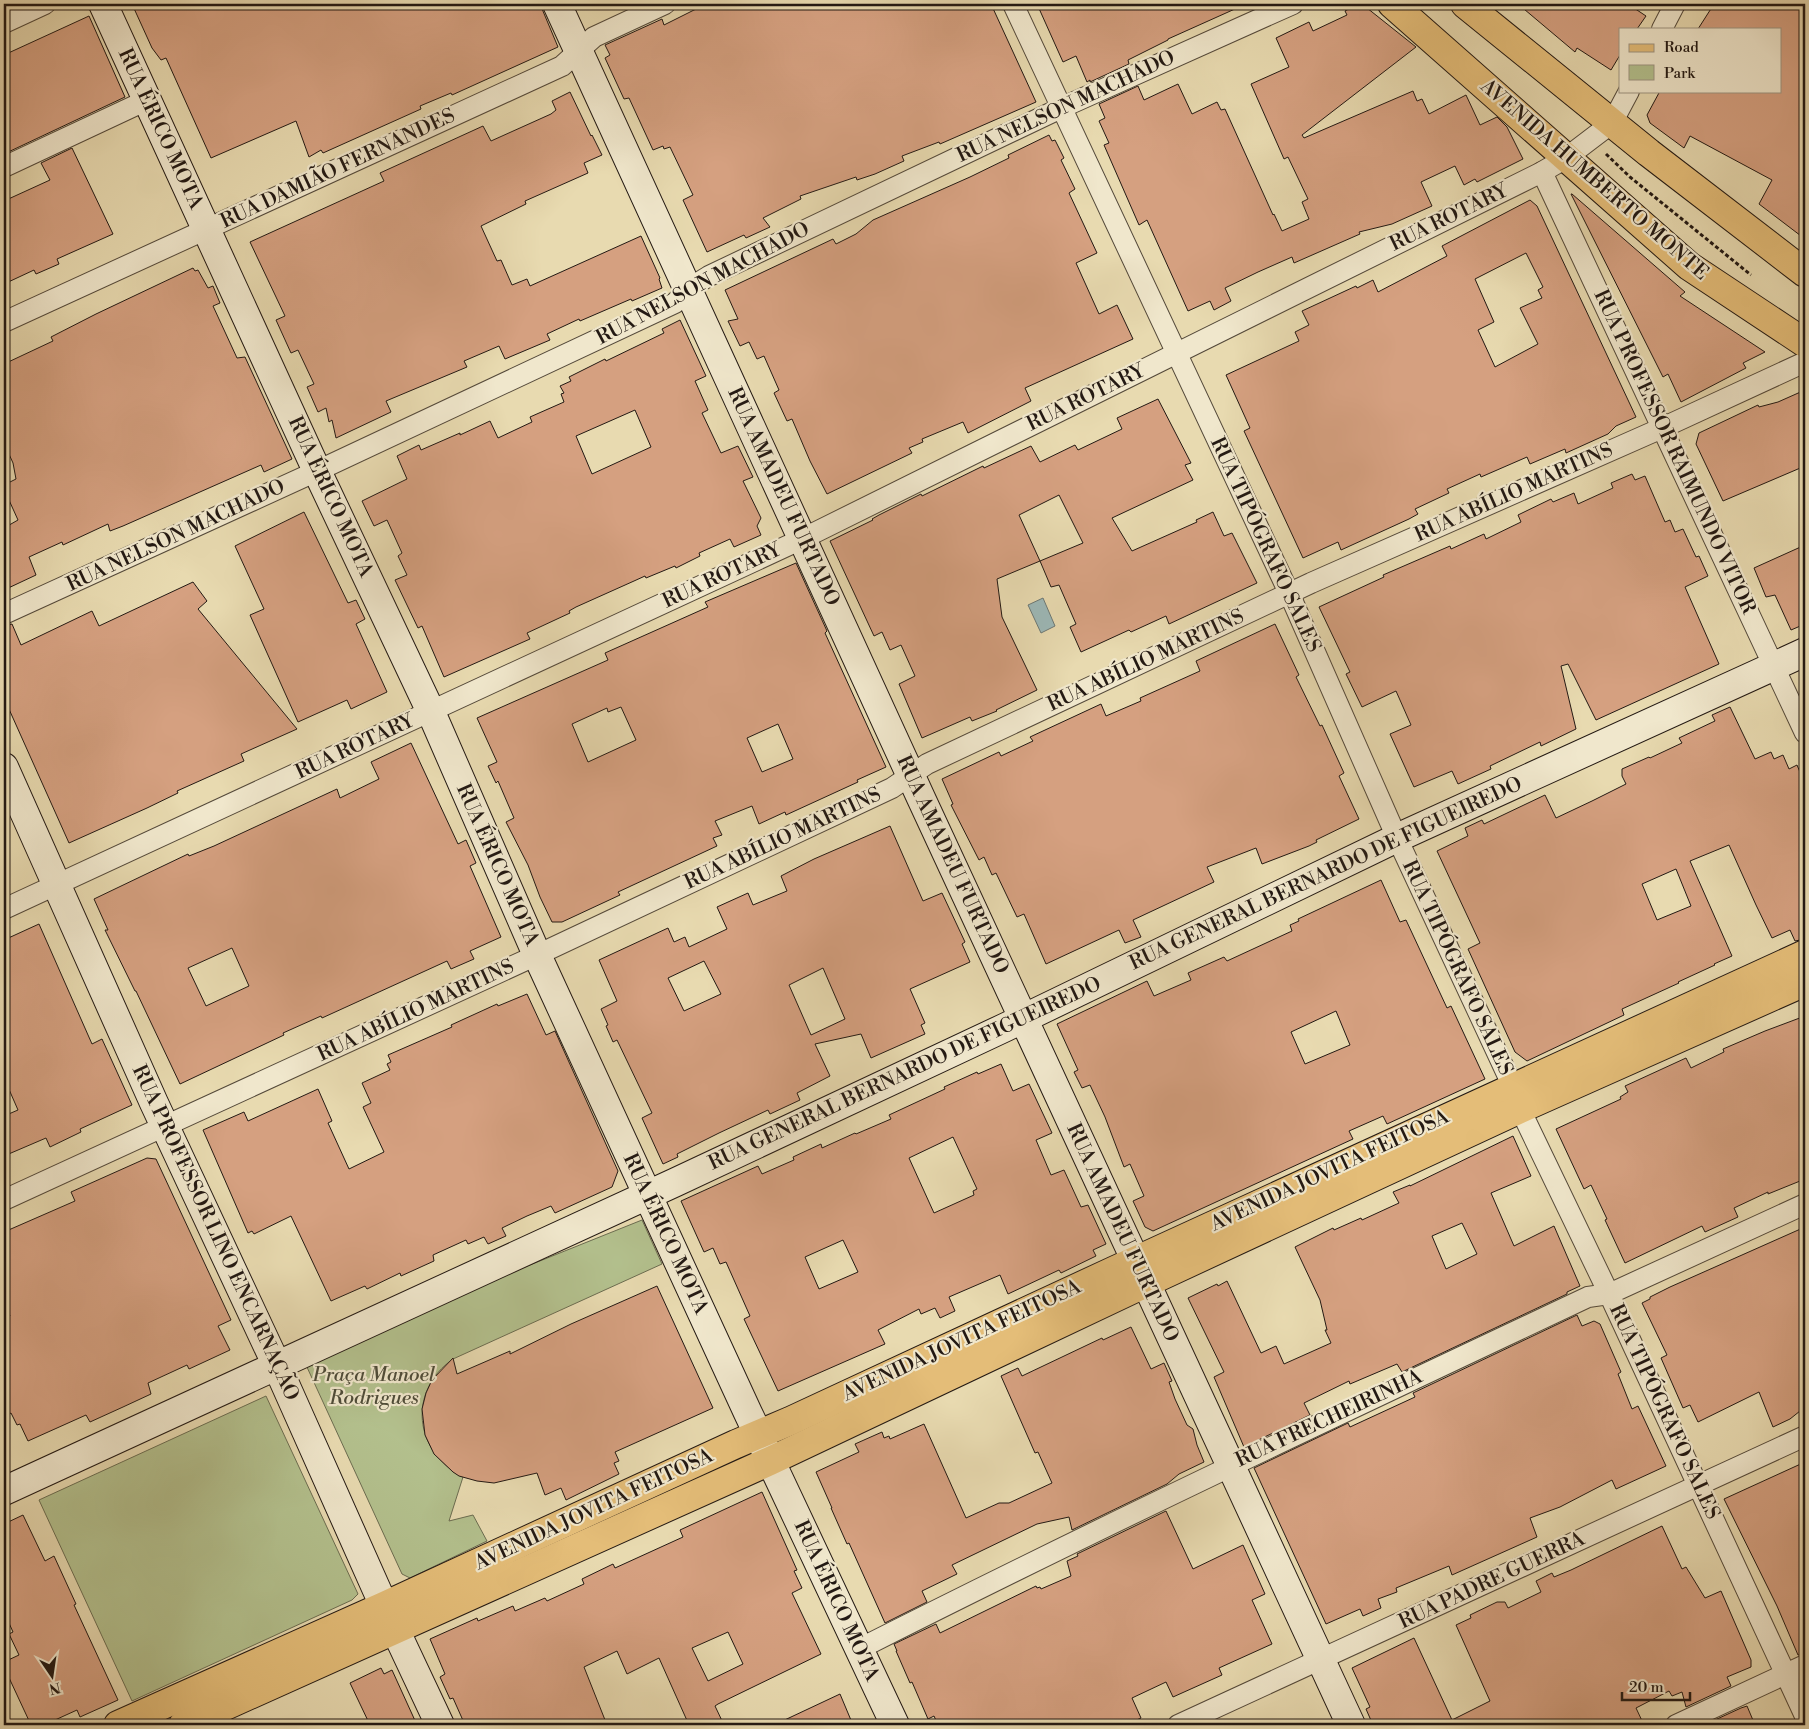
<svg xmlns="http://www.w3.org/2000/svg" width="1809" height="1729" viewBox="0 0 1809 1729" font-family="'Libre Bodoni',serif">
<rect width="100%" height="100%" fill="#e8dab0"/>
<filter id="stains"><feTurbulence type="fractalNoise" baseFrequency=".004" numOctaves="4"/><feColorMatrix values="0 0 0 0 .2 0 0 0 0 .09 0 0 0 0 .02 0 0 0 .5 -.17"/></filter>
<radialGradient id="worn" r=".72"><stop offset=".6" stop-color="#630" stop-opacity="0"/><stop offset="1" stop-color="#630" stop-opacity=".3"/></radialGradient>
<!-- green -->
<g fill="#b3c08d" stroke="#6b6c50">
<path d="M642,1220l20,44 -209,95c-46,32 -39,93 10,118l-14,44 24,-6 14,26 -77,37 -8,-4 -96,-209 184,-84z"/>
<polygon points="266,1396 358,1594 352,1600 132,1701 39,1500"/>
</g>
<!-- water -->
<polygon fill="#9cb8b7" stroke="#6c7875" points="1043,598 1055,626 1041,633 1028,605"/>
<!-- building -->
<g fill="#d5a080" stroke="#231913" fill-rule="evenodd">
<polygon points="132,4 540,4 558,47 452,95 451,93 420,106 421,109 323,153 321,150 309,157 296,121 211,158 166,58 161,60 152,48"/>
<polygon points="694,4 991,4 1036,102 940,144 939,142 902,156 904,161 875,174 857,180 856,177 800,196 801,199 763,218 770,227 746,238 744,235 707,252 683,200 693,195 670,147 664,149 663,146 653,150 629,98 624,99 605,58 610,55 605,45 662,19 664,25 696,9"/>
<polygon points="1037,4 1246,4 1168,39 1168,40 1128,60 1129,64 1090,82 1090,80 1087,82 1076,56 1063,62"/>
<polygon points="1358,4 1362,4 1416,47 1302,135 1304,138 1413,91 1417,101 1422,99 1429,114 1466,95 1480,125 1497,117 1507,127 1523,159 1477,182 1475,179 1464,185 1455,166 1421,182 1432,206 1392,224 1359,232 1360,234 1294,263 1292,257 1258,272 1225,288 1231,301 1214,310 1210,301 1188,311 1147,220 1139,225 1104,145 1109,143 1099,121 1105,118 1099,104 1138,86 1144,100 1178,84 1192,114 1217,102 1221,110 1225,109 1273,215 1274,214 1282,231 1309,219 1302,202 1308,199 1288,157 1284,159 1251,84 1289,67 1276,38 1309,22 1313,31 1347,15 1345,11"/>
<polygon points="1518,4 1628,4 1646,16 1637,29 1620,29 1620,55 1611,70 1577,48 1575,52"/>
<polygon points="1714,4 1805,4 1805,239 1759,204 1772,180 1690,136 1684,148 1650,123 1647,115 1660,91 1780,91 1780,29 1698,29"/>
<polygon points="89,16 125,97 4,154 4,55"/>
<polygon points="570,92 591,136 592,135 602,155 584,163 588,173 525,201 526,204 481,226 497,261 501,260 512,285 527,279 530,286 641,236 660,278 659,279 662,288 632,301 631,299 580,321 579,319 547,334 550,340 505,359 499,346 464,361 467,367 386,401 391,412 336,438 332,420 329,422 326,408 318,412 307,387 314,384 298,350 291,353 276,320 285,316 250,242 384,181 380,173 483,126 491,141 551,114 556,110 552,101"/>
<polygon points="1049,135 1052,141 1055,140 1064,158 1061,160 1075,189 1069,193 1097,253 1076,263 1099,314 1117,305 1133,339 1025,388 1031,401 968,433 963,422 922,439 923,442 909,448 912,453 827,494 810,461 792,419 787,421 774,393 779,390 764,356 757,359 749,342 740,346 728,321 738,319 725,290 833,239 836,244 856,234 873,220 970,177 1009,158 1008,155"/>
<polygon points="72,148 113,234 57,259 59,264 36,274 34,270 4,284 4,201 50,180 41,163"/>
<polygon points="1571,194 1572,194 1685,292 1680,296 1765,352 1743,363 1746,368 1681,402 1668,374 1663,377"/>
<path d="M1530,200l7,6 99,211 -20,9 -8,8 -42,19 -1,-4 -35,15 -3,-7 -46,20 -1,-3 -33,15 2,4 -34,16 3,5 -9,5 -68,31 -3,-8 -35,16 -59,-127 6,-3 -24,-53 73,-34 -4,-9 14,-7 -7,-14 54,-25 1,2 16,-8 5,12 69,-36 -5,-10zM1526,253l17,34 -5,3 4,8 -22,10 18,36 -43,23 -17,-37 16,-8 -19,-43z"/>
<polygon points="193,268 195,271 198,270 208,288 213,286 220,303 213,306 237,358 245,357 292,459 264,472 261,465 123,526 110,531 108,524 63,545 62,542 29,557 36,575 4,590 4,528 18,520 4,489 4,485 16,479 13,463 4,443 4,364 53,341 51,337 96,314"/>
<path d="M680,320l26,56 -11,5 13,29 -6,3 19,40 17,-7 15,31 -10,4 18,37 -4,8 4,9 -27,12 -4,-8 -31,14 1,3 -24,12 -1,-2 -29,12 -1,-2 -11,5 -58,26 -7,4 1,2 -43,20 3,6 -86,38 -22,-51 -4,2 -23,-48 12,-5 -9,-19 4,-3 -15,-33 -13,6 -12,-25 45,-22 -10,-23 22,-11 2,5 39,-17v2l30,-14 8,17 34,-16 -2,-5 34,-15 -3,-8 3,-1 -4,-7 11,-5 -2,-4 36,-18 1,2 58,-28 -2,-4zM635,410l16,37 -59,27 -16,-38z"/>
<polygon points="1805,390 1805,466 1723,501 1696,444 1699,433 1758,405 1759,407 1778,402"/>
<polygon points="1158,399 1191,463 1185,465 1193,480 1112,518 1132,551 1197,522 1196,520 1213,512 1224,536 1232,533 1257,583 1169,624 1166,616 1131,632 1129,630 1081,652 1070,627 1076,624 1059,585 1051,587 1040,561 1083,543 1059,495 1019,515 1040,561 997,579 1002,617 1037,690 996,710 997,711 972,721 970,717 922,738 899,684 915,676 901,645 890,650 882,632 874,636 830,541 873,520 872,519 879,515 921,494 922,496 983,466 984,468 1031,446 1040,462 1075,445 1078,450 1122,429 1117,418"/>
<polygon points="1632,474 1635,480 1645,476 1665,522 1670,520 1675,532 1683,529 1696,557 1699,556 1708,576 1685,587 1719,664 1596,720 1568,664 1561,666 1576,729 1541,746 1540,742 1490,766 1491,769 1458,784 1452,771 1414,787 1390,734 1411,725 1396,691 1362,707 1346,674 1350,672 1319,607 1384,577 1383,575 1450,546 1451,549 1484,534 1486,539 1521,522 1518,515 1551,499 1553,502 1574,493 1578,504 1613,488 1611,483"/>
<polygon points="304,512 348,603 356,600 365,619 356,624 387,692 351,709 347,700 298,722 250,615 264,609 235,546"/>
<polygon points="1805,545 1805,624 1791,630 1775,595 1766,597 1754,568"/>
<path d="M796,563l31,68 -2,2 61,134 -29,13 1,2 -72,33 -1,-3 -26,12 -7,-18 -37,15 7,14 -9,3 4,8 -99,46 2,3 -58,27h-10l-12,-25 -12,-32 -22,-43 8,-4 -16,-37 -2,2 -8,-17 9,-4 -20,-44 131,-58 -3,-7 103,-46 -3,-5zM621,707l15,33 -48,22 -16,-38 35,-16 1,4zM778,724l15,35 -31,13 -15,-34z"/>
<polygon points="193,582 207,601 198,609 297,729 241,754 244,761 177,791 178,793 147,808 69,843 4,698 4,626 12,624 21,645 92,611 99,626"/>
<polygon points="1275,624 1299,675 1296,677 1320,726 1322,725 1344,773 1339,776 1359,819 1316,840 1317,842 1309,846 1262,864 1256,848 1207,867 1214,882 1133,920 1141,937 1125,943 1119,930 1046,964 1024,914 1017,917 996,873 992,875 984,857 979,860 951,805 953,804 942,779 999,752 1001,756 1033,741 1030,737 1101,704 1106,716 1141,701 1140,698 1200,671 1196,661"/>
<path d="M1730,707l25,52 16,-7 3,7 9,-4 6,14 8,-4 8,19v155l-10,2 -5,-11 -18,8 -16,-33 -27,-60 -39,16 42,95 -18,8 1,1 -37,17 1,1 -57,26 2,6 -97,46 -12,-9 -47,-103 12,-6 -43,-92 31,-15 -3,-8 17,-8 2,4 61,-29 11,23 36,-17 34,-17 -4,-8v-7l27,-12 1,1 32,-15 -3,-5 36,-17 -3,-6zM1676,869l15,37 -34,14 -15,-36z"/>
<path d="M411,743l47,101 8,-4 10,23 -6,3 31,71 -31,14 4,8 -23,10 -4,-8 -125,57 -1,-2 -38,17 1,2 -104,49 -44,-93h-1l-30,-61h3l-14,-31 94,-45 1,2 25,-10 123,-57 3,9 39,-19 -8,-17zM232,948l17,38 -43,20 -18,-38z"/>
<path d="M890,826l33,75 19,-8 23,49 -3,2 8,18 -60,27 15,34 -4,2 4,9 -54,24 -10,-24 -46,10 15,32 -33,17 3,7 -30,14 -2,-4 -49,23 -42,21 1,3 -15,7 -21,-46 10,-5 -35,-73 -4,2 -7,-16 2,-1 -7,-16 16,-8 -18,-41 69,-32 6,14 11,-5 4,10 38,-18 -10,-22 31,-14 5,12 34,-14 -6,-15 33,-17zM704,961l17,33 -37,17 -16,-33zM823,968l22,51 -34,16 -22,-50z"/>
<path d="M1381,880l19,42 6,-2 41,88 4,-2 34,73 -98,45 -4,-8 -34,15 4,8 -200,92 -8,-4 -12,-26 11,-5 -14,-32 -6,3 -19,-50 -15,-32 -8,3 -8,-16 4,-2 -21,-46 90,-43 7,15 37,-16 -3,-7 36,-16 3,4 65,-30 -2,-6 9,-4 -1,-2zM1336,1011l14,34 -45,19 -14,-32z"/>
<polygon points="39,924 92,1044 102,1039 132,1105 80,1129 81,1132 50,1147 46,1138 4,1156 4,1116 18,1110 4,1078 4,940"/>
<polygon points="527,994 546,1035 555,1031 618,1171 612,1187 555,1213 551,1206 527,1216 502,1228 506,1236 488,1244 484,1237 468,1244 466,1240 433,1255 434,1261 401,1276 400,1273 367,1289 365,1286 331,1301 291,1216 254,1234 252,1231 248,1233 203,1130 244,1112 248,1121 318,1089 332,1121 328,1123 349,1169 384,1152 363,1107 371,1103 362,1083 390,1070 387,1064 391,1062 388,1055 452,1027 451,1025 497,1004 498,1006"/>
<polygon points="1805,1016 1805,1179 1768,1194 1768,1192 1734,1208 1738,1217 1705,1232 1702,1226 1625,1263 1605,1220 1607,1219 1591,1185 1584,1189 1556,1129 1621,1099 1620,1097 1628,1092 1625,1086 1686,1058 1691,1068 1724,1052 1723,1049 1765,1031"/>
<path d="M1001,1064l12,27 16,-7 23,49 -16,7 15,35 13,-5 17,37 7,-2 18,39 -13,6 3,6 -35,17 -2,-3 -51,24 -8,-19 -51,22 6,14 -15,7 -5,-10 -14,6 -2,-5 -41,21 7,14 -107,47 -34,-72 6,-3 -24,-54 -6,2 -7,-16 -9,4 -23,-51 77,-35 4,8 32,-14 -1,-3 28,-13 1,4 33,-15 1,1 35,-15 -2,-4 56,-26 -1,-2 33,-15 1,2zM953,1137l24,52 -4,2 1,4 -40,18 -25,-55zM843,1240l15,32 -39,17 -14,-32z"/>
<path d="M1513,1136l18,40 -40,17 23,53 40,-20 26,60 -13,6v2l-165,78 -5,-8 -47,20 -1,-3 -45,22 6,12 -66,32 -30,-70 10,-5 -36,-74 29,-14 1,2 9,-5 34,72 15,-7 8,18 47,-21 -6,-13h2l-7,-30 -25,-53 38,-19 1,2 27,-12 1,2 37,-17 -6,-11 17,-7v1zM1462,1223l15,31 -31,15 -14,-33z"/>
<polygon points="147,1158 156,1159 231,1320 218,1326 230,1350 189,1369 187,1365 148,1383 151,1394 123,1407 90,1422 86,1415 28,1441 20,1424 17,1425 11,1413 4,1417 4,1319 10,1316 4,1302 4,1232 75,1201 71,1192"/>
<polygon points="1805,1227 1805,1407 1790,1419 1773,1427 1759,1392 1698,1422 1690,1405 1683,1408 1661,1358 1667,1355 1642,1303 1650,1299 1650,1297 1670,1287"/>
<polygon points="657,1286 713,1408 615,1452 619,1461 614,1463 619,1474 566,1500 561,1488 545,1495 537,1473 494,1483 477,1481 459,1476 453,1472 434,1454 425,1435 422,1409 426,1393 432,1380 453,1358 457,1374 510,1351 510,1354 571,1324"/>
<polygon points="1577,1315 1582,1326 1594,1321 1600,1324 1621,1372 1618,1374 1632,1409 1638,1406 1666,1466 1616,1489 1612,1480 1560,1507 1530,1518 1537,1537 1452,1575 1449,1566 1396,1588 1397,1592 1378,1599 1381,1608 1363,1616 1360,1609 1326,1624 1254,1468 1348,1423 1350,1427 1415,1397 1413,1393"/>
<polygon points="1131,1327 1151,1369 1164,1363 1172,1381 1169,1382 1175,1399 1187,1425 1193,1429 1197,1445 1204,1462 1179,1474 1167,1484 1072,1530 1069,1517 1037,1524 952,1565 957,1574 922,1591 927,1602 885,1623 849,1543 847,1544 831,1508 832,1508 816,1472 859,1452 855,1444 882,1432 884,1438 889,1436 890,1439 924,1424 966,1518 999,1503 1009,1503 1052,1483 1038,1452 1035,1453 1001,1376 1018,1368 1022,1376 1102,1338 1103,1340"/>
<polygon points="1805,1462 1805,1653 1798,1655 1777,1606 1724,1499"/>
<path d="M762,1492l35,78 -3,1 8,17 -10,5 29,61 -103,50 -3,2 9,19h-35l-30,-67 -32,16 -10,-23 -33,16 23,58h-142l-12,-27 -3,1 -10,-22 5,-3 -15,-35 47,-21 1,3 35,-15 2,5 30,-13 2,3 37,-17 -2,-5 31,-15 2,4 68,-31 -3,-7zM728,1632l15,32 -35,17 -16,-33z"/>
<polygon points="1166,1511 1193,1569 1243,1545 1265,1594 1252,1600 1272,1644 1219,1668 1222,1675 1173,1697 1166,1682 1132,1698 1141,1718 1126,1725 938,1725 934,1716 928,1719 912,1682 910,1683 896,1651 897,1651 894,1644 936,1624 940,1633 1036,1586 1037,1588 1040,1587 1041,1589 1071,1576 1067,1561 1078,1556 1077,1554"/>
<polygon points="23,1515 45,1561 54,1556 76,1604 74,1605 118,1700 80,1717 77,1710 44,1725 31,1725 4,1667 4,1662 19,1655 9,1634 13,1632 4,1612 4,1524"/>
<polygon points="1662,1526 1682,1569 1686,1567 1705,1598 1721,1591 1751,1660 1751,1667 1727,1677 1731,1686 1686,1707 1682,1692 1672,1696 1669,1691 1636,1708 1644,1725 1373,1725 1366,1709 1370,1707 1352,1668 1414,1638 1452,1720 1490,1701 1456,1625 1471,1618 1470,1615 1497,1602 1505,1602 1508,1608 1541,1592 1536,1581 1552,1573 1554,1577 1571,1570"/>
<polygon points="381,1668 384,1674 392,1670 417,1725 370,1725 350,1683"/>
<polygon points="840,1694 853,1725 774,1725"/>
<polygon points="1747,1706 1755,1725 1704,1725 1741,1708"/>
</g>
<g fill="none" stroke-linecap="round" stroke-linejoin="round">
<defs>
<g id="street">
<polyline points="1013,4 1289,593 1397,838 1513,1087"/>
<polyline points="4,23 45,4"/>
<polyline points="1662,29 1675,4"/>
<polyline points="4,167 147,100"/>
<polyline points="1542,172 1805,733"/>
<polyline points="4,322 562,66 594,37 665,4"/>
<polyline points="4,614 317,471 675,303 688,289 709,276 1061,108 1293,4"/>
<polyline points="4,909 802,539 1542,172 1566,158 1612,123 1629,91"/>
<polyline points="1520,1109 1609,1294 1805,1716"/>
<polyline points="4,1200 537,955 892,788 927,764 1311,583 1662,428 1805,362"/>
<path d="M859,1649c241,-122 485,-237 729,-352l21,-3 196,-90"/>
<polyline points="1178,1725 1805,1436"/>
<polyline points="1676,1725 1805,1665"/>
</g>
<g id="secondary">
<polyline points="103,4 317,471 431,712 537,955 748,1413 895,1725"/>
<polyline points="557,4 921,798 1351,1725"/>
<polyline points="4,767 154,1103 277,1366 384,1606 440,1725"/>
<polyline points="4,1491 676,1182 1006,1027 1397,838 1805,652"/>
</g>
<g id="primary">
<polyline points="1392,4 1689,266 1805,343"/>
<polyline points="1465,4 1649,153 1805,273"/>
<polyline points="118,1725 384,1606 736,1444 790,1421 1113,1271 1805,954"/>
<polyline points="183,1725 770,1461 1146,1283 1520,1109 1805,982"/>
</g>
</defs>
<!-- street casing -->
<use href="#street" stroke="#54493a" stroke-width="22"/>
<!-- secondary casing -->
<use href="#secondary" stroke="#231913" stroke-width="30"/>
<!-- primary casing -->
<use href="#primary" stroke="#231913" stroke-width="30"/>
<!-- path -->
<polyline stroke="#231913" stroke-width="3" stroke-dasharray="4 2.5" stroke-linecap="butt" points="1606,154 1630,177 1751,275"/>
<!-- street -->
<use href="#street" stroke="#f0e7cc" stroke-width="20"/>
<!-- secondary -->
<use href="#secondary" stroke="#f0e7cc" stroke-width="28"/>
<!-- primary -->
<use href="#primary" stroke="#e4bd78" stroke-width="28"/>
</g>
<g text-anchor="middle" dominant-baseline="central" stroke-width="4.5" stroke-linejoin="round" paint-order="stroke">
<!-- street labels -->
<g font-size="20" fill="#231913" stroke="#f0e7cc">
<text transform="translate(1066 107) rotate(-25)">RUA NELSON MACHADO</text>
<text transform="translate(160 129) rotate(65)">RUA ÉRICO MOTA</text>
<text transform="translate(338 169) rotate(-25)">RUA DAMIÃO FERNANDES</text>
<text transform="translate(1594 180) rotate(41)">AVENIDA HUMBERTO MONTE</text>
<text transform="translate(1449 218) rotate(-26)">RUA ROTARY</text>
<text transform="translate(703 284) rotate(-28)">RUA NELSON MACHADO</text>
<text transform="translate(1086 398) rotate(-26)">RUA ROTARY</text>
<text transform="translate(1674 452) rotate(65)">RUA PROFESSOR RAIMUNDO VITOR</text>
<text transform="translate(1514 493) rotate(-24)">RUA ABÍLIO MARTINS</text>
<text transform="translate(330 497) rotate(65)">RUA ÉRICO MOTA</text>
<text transform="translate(783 497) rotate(65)">RUA AMADEU FURTADO</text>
<text transform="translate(176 536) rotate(-25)">RUA NELSON MACHADO</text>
<text transform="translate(1265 545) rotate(65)">RUA TIPÓGRAFO SALES</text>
<text transform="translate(722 576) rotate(-25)">RUA ROTARY</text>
<text transform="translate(1146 661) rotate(-25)">RUA ABÍLIO MARTINS</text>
<text transform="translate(355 747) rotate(-25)">RUA ROTARY</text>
<text transform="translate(783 839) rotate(-25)">RUA ABÍLIO MARTINS</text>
<text transform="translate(497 865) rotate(66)">RUA ÉRICO MOTA</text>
<text transform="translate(952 865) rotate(65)">RUA AMADEU FURTADO</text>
<text transform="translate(1326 874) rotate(-25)">RUA GENERAL BERNARDO DE FIGUEIREDO</text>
<text transform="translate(1457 968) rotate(65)">RUA TIPÓGRAFO SALES</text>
<text transform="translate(416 1011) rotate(-25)">RUA ABÍLIO MARTINS</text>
<text transform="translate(905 1074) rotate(-25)">RUA GENERAL BERNARDO DE FIGUEIREDO</text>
<text transform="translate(1330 1171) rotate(-25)">AVENIDA JOVITA FEITOSA</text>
<text transform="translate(215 1233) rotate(65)">RUA PROFESSOR LINO ENCARNAÇÃO</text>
<text transform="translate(1122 1233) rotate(65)">RUA AMADEU FURTADO</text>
<text transform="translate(665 1234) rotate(65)">RUA ÉRICO MOTA</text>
<text transform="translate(962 1341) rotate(-25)">AVENIDA JOVITA FEITOSA</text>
<text transform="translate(1664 1412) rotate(65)">RUA TIPÓGRAFO SALES</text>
<text transform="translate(1329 1419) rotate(-25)">RUA FRECHEIRINHA</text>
<text transform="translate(594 1510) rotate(-25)">AVENIDA JOVITA FEITOSA</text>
<text transform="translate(1492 1581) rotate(-25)">RUA PADRE GUERRA</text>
<text transform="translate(836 1601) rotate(65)">RUA ÉRICO MOTA</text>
</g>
<!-- park labels -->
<g font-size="20" font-style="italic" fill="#4e4b38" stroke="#f0e7cc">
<text x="374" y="1375">Praça Manoel<tspan x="374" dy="23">Rodrigues</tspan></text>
</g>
</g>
<!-- margin -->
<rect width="1809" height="1729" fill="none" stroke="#e8dab0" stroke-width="20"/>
<rect x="5" y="5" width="1799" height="1719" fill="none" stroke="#231913" stroke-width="2.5"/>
<rect x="10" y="10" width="1789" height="1709" fill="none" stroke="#231913"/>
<!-- legend -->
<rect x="1619" y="28" width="162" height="65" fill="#f0e7cc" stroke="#9e9582"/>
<rect x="1629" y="44" width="25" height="8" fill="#e4bd78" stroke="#9e9582"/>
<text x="1664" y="52" font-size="15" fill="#231913">Road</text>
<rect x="1629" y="65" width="25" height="15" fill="#b3c08d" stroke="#9e9582"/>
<text x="1664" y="78" font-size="15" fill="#231913">Park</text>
<!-- north arrow -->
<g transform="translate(52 1676) rotate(167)" stroke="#f0e7cc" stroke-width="4" paint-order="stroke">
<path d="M0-4L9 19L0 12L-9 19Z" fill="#231913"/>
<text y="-8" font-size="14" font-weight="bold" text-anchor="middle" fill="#231913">N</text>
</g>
<!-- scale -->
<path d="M1622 1692v8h68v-8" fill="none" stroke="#231913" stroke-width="2.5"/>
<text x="1629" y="1692" font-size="15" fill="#231913" stroke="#f0e7cc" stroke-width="4" paint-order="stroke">20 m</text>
<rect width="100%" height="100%" filter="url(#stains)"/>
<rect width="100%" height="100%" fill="url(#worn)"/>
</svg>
